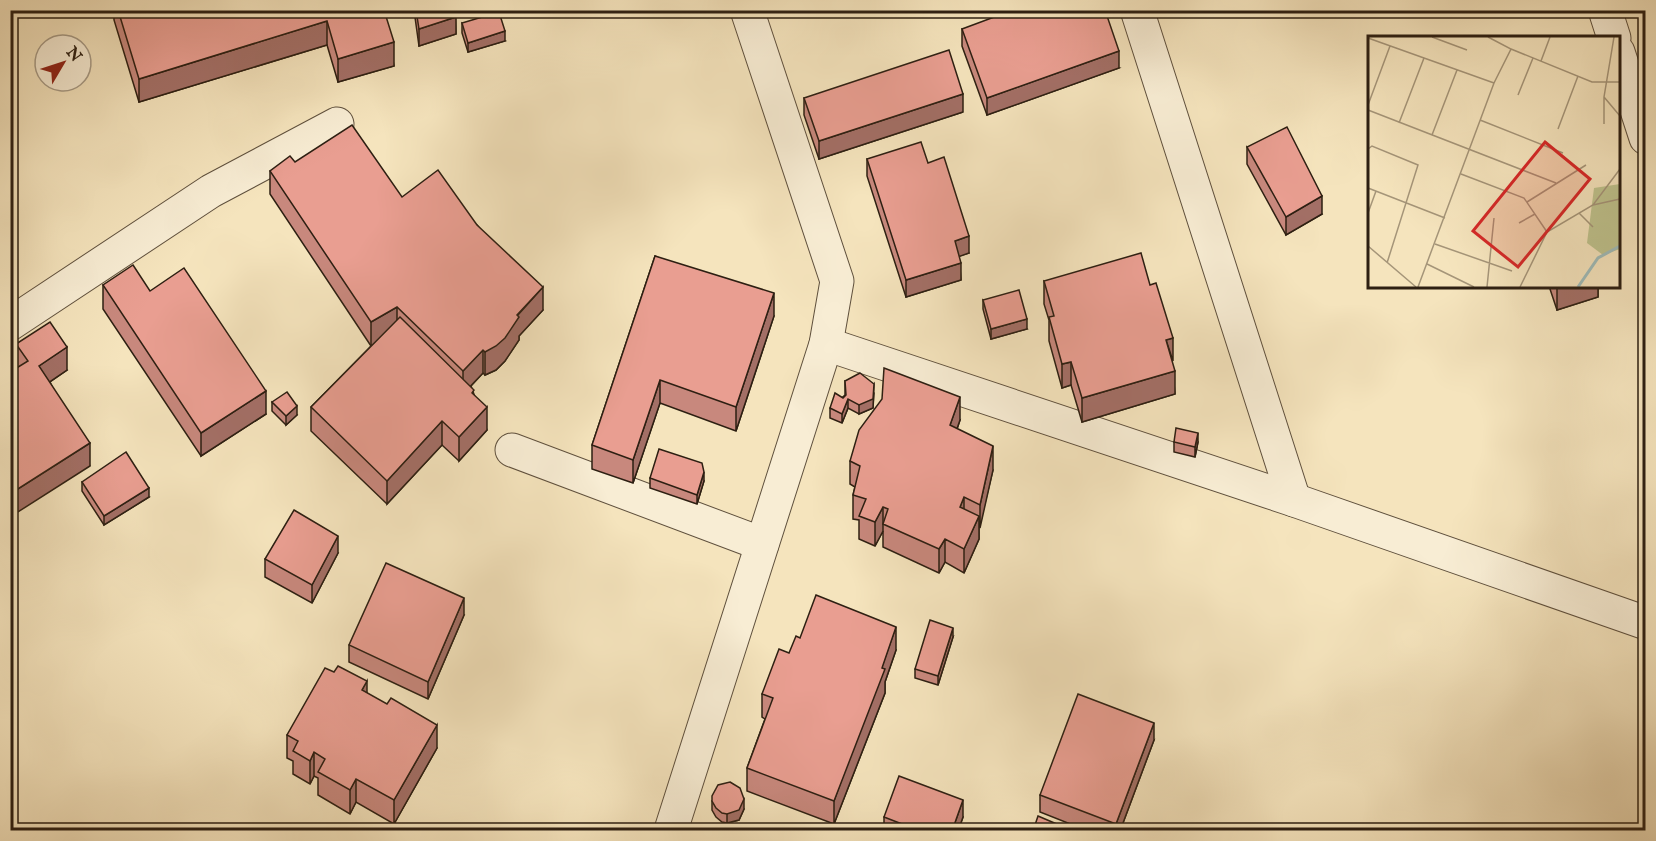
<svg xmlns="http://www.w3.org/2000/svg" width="1656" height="841" viewBox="0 0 1656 841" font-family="'IM FELL English',serif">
<rect width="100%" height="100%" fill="#f5e4bd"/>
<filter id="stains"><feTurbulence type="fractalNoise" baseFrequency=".00333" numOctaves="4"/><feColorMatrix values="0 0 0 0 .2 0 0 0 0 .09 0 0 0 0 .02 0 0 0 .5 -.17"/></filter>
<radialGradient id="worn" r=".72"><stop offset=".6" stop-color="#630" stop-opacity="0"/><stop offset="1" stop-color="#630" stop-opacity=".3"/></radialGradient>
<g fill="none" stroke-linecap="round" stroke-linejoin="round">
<defs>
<g id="street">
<polyline points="1137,10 1294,500"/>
<polyline points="1605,10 1614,38"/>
<polyline points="1618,52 1646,138"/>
<polyline points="10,324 211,191 337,124"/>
<polyline points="826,344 1294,500 1646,623"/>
<polyline points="512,450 762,544"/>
<polyline points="671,830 826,344 837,281 747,10"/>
</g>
</defs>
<!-- street casing -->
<use href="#street" stroke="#5f503d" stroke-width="35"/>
<!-- street -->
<use href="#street" stroke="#f8edd4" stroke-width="33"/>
</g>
<!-- wall -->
<g fill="#c8887d" stroke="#2d1f12" stroke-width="1.5">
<polygon points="114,10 384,10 394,66 338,82 327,45 139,102 114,20"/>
<polygon points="414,10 455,10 456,34 419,46"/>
<polygon points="462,23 505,41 468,52 462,33"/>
<polygon points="962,29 1119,68 987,115 962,46"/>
<polygon points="804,98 963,112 819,159 804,115"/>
<polygon points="1247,147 1322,214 1286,235 1247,164"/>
<polygon points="867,159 928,163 969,253 959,256 961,280 906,297 867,176"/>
<polygon points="295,162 402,197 477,225 543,310 519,336 519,340 505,361 496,370 485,375 483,373 471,386 487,430 459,461 442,445 387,504 311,431 311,407 371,346 270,194 270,171"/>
<polygon points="655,256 774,316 736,431 660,403 633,483 592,469 592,445"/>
<polygon points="1044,281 1172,362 1175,394 1082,422 1071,385 1062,388 1049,341 1049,320 1044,304"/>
<polygon points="103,285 150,291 266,414 201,456 103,309"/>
<polygon points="1549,286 1598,286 1598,297 1557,310"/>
<polygon points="983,300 1027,329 991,339 983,309"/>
<polygon points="16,344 67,370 50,382 90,466 16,368"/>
<polygon points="845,381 874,393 873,408 859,414 848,408 842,423 830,418 830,408 845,395"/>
<polygon points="272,402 297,415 286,425 272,411"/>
<polygon points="960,420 957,429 993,470 979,528 979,539 964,573 945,562 939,573 883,547 883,531 875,546 859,539 859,520 853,519 853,495 855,487 850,484 850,461"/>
<polygon points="1174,442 1198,442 1195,457 1174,452"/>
<polygon points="650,478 704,481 697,504 650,488"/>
<polygon points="82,482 149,497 104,525 82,491"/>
<polygon points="338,553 312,603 265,577 265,559"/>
<polygon points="464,615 428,699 349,662 349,645"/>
<polygon points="953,637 938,685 915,678 915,669"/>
<polygon points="800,638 896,650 885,682 885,693 834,824 747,791 747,768 765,719 762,717 762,694"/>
<polygon points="367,693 437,748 394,824 356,802 350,814 318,795 318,778 314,776 310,784 293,774 293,761 287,758 287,735"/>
<polygon points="1154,740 1120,831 1088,831 1040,812 1040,795"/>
<polygon points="712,801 744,809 739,820 727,823 722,822 716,817 712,810"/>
<polygon points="884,817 963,817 958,831 884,831"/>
</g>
<!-- shaded-wall -->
<g fill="#a36f66" stroke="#2d1f12" stroke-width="1.5">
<polygon points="456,17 456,34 419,46 419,29"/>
<polygon points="327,21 327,45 139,102 139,79"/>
<polygon points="505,31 505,41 468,52 468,43"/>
<polygon points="394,42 394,66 338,82 338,59"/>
<polygon points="1119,51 1119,68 987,115 987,98"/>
<polygon points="963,94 963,112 819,159 819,141"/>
<polygon points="1322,196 1322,214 1286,235 1286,217"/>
<polygon points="969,236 969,253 955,258 955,241"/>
<polygon points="961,263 961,280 906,297 906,280"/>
<polygon points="1559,286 1598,286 1598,297 1557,310 1557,287"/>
<polygon points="543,287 543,310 519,336 519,340 505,361 496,370 485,375 485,352"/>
<polygon points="774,293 774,316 736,431 736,407"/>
<polygon points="397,307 397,330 371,346 371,322"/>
<polygon points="1027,319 1027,329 991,339 991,329"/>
<polygon points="1173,338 1173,361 1166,340"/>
<polygon points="67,347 67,370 39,389 39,366"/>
<polygon points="483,350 483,373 463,394 463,371"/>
<polygon points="1071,362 1071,385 1062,388 1062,364"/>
<polygon points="1175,371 1175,394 1082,422 1082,398"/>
<polygon points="660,380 660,403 633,483 633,460"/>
<polygon points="874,384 873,408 859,414 859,405"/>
<polygon points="266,391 266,414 201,456 201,433"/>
<polygon points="960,397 960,420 950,449 950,425"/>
<polygon points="848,399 848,408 842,423 842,414"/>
<polygon points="297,406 297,415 286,425 286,416"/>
<polygon points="487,407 487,430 459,461 459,437"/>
<polygon points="442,421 442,445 387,504 387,481"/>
<polygon points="1198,433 1198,442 1195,457 1195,447"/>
<polygon points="90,443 90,466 10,517 10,494"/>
<polygon points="993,446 993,470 980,528 980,505"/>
<polygon points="704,472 704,481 697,504 697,495"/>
<polygon points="149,488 149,497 104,525 104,516"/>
<polygon points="964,497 964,520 960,507"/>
<polygon points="883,507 883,531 875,546 875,522"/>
<polygon points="979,516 979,539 964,573 964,549"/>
<polygon points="338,536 338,553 312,603 312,585"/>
<polygon points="945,539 945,562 939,573 939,549"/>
<polygon points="464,598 464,615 428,699 428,682"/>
<polygon points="896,627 896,650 885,682 885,693 834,824 834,801"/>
<polygon points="953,628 953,637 938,685 938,676"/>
<polygon points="367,681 367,705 362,690"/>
<polygon points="1154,723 1154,740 1120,831 1116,831 1116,824"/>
<polygon points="437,725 437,748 394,824 394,800"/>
<polygon points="314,752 314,776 310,784 310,761"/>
<polygon points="356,779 356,802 350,814 350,790"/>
<polygon points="744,799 744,809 739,820 727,823 727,814"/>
<polygon points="963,800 963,817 958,831 952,831"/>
</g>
<!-- building -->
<g fill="#e99e91" stroke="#2d1f12" stroke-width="1.5">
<polygon points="118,10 384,10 394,42 338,59 327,21 139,79"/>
<polygon points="416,10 455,10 456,17 419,29"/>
<polygon points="1013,10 1105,10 1119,51 987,98 962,29"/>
<polygon points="499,12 505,31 468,43 462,23"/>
<polygon points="949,50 963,94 819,141 804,98"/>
<polygon points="352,125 402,197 438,170 477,225 543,287 517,315 519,317 505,338 496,346 485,352 483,350 463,371 397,307 371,322 270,171 290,156 295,162"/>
<polygon points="1287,127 1322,196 1286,217 1247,147"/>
<polygon points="921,142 928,163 944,157 969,236 955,241 961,263 906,280 867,159"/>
<polygon points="1141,253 1150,285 1156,283 1173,338 1166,340 1175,371 1082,398 1071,362 1062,364 1049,317 1054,316 1044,281"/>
<polygon points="655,256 774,293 736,407 660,380 633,460 592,445"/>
<polygon points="133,265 150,291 184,268 266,391 201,433 103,285"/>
<polygon points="1019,290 1027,319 991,329 983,300"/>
<polygon points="400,317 474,390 472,393 487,407 459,437 442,421 387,481 311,407"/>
<polygon points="50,322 67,347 39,366 90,443 10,494 10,372 28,361 16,344"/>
<polygon points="884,368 960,397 950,425 993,446 980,505 964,497 960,507 979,516 964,549 945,539 939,549 883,524 888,509 883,507 875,522 859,516 866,499 853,495 860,466 850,461 859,430 882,399"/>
<polygon points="860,373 874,384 873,399 859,405 848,399 842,414 830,408 835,393 843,398 846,395 845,381"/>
<polygon points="287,392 297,406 286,416 272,402"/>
<polygon points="1176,428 1198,433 1195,447 1174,442"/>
<polygon points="659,449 702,463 704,472 697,495 650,478"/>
<polygon points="126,452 149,488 104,516 82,482"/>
<polygon points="294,510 338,536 312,585 265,559"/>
<polygon points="386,563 464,598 428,682 349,645"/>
<polygon points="816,595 896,627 882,668 885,669 834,801 747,768 773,698 762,694 779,649 789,653 796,636 800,638"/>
<polygon points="930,620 953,628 938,676 915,669"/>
<polygon points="338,666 367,681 362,690 387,704 391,698 437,725 394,800 356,779 350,790 318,772 325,759 314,752 310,761 293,751 298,741 287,735 325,668 334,672"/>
<polygon points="1078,694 1154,723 1116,824 1040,795"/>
<polygon points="899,776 963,800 952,831 920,831 884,817"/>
<polygon points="730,782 740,788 744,799 739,810 727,814 722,813 716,808 712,801 712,796 718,785"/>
<polygon points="1038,816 1059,825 1056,831 1033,831"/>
</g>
<!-- overview -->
<g transform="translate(1368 36)">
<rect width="252" height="252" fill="#f5e4bd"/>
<path d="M252,148v65l-17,6 -16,-12 7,-55z" fill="#bfc38e"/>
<path fill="none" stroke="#9fbcba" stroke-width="3" d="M210,251l20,-29 22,-12"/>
<path fill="none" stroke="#a59579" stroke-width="1.5" d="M64,1l35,13M0,2l126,45M143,13l81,33h28M173,25l9,-24M150,59l15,-37M236,61l16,19M0,69l22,-59M0,74l188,73M112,84l83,33M31,87l25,-65M236,88v-27l10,-60M190,93l20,-53M64,99l25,-65M0,113l4,-3 46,19 -31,98M93,138l63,24 23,34M0,152l77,30M159,166l59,-37M225,169l27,-6M0,177l8,-22M211,177l14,14M151,187l16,-9M67,208l77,27M0,210l48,41M59,228l47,23M50,251l76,-204 17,-34 -23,-12M119,251l7,-69M152,251l27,-55 46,-27 27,-36"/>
<path fill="#d62828" fill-opacity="0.15" stroke="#d62828" stroke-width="3" d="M177,106l45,37 -72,88 -45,-36z"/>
<rect width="252" height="252" fill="none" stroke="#2d1f12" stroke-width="3"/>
</g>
<!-- margin -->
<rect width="1656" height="841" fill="none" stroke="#f5e4bd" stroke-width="36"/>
<rect x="12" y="12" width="1632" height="817" fill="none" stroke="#2d1f12" stroke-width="3"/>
<rect x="18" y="18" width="1620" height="805" fill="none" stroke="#2d1f12" stroke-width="1.5"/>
<!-- north arrow -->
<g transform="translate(63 63) rotate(51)"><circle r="28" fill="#f8edd4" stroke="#a79b86" stroke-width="1.5"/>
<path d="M0-4.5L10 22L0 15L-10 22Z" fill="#8f2418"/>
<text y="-9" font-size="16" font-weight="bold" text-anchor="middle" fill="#2d1f12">N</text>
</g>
<rect width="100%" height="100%" filter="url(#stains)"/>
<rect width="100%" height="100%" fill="url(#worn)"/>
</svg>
